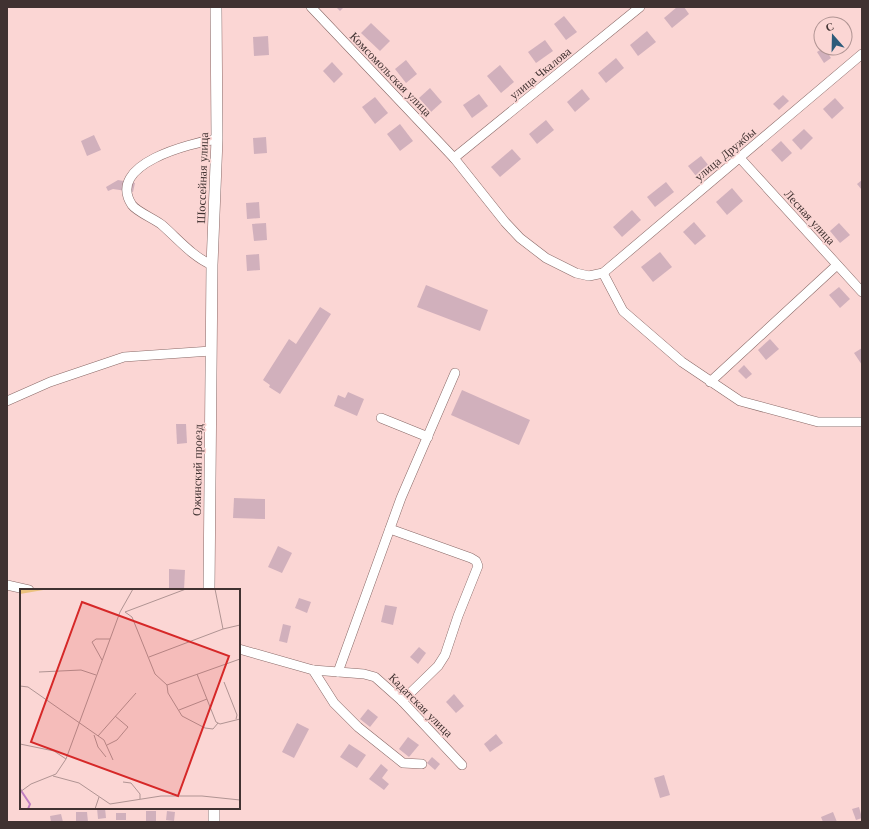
<svg xmlns="http://www.w3.org/2000/svg" width="869" height="829" viewBox="0 0 869 829" font-family="'Libre Baskerville',serif">
<rect width="100%" height="100%" fill="#fbd6d4"/>
<!-- building -->
<g fill="#d1b0bc">
<polygon points="336,7 344,7 340,11"/>
<polygon points="677,7 684,7 689,14 672,28 664,18"/>
<polygon points="564,16 577,32 566,40 554,24"/>
<polygon points="371,23 390,41 380,51 361,33"/>
<polygon points="647,31 656,42 638,56 630,45"/>
<polygon points="268,36 269,55 254,56 253,37"/>
<polygon points="545,40 553,51 536,63 528,52"/>
<polygon points="823,48 824,48 831,58 824,63 817,52"/>
<polygon points="616,58 624,68 606,83 598,73"/>
<polygon points="406,60 417,74 406,83 395,69"/>
<polygon points="332,62 343,74 334,83 323,71"/>
<polygon points="500,65 514,82 501,93 487,76"/>
<polygon points="430,88 442,102 431,112 419,98"/>
<polygon points="582,89 590,99 575,112 567,102"/>
<polygon points="479,94 488,106 472,118 463,105"/>
<polygon points="783,95 789,101 779,110 773,104"/>
<polygon points="375,97 388,113 375,124 362,107"/>
<polygon points="835,98 844,108 832,119 823,109"/>
<polygon points="546,120 554,130 537,144 529,134"/>
<polygon points="400,124 413,141 400,151 387,134"/>
<polygon points="804,129 813,138 801,150 792,140"/>
<polygon points="94,135 101,150 87,156 81,141"/>
<polygon points="266,137 267,153 254,154 253,138"/>
<polygon points="781,141 792,153 782,162 771,150"/>
<polygon points="512,149 521,159 500,177 491,167"/>
<polygon points="701,156 709,166 696,176 688,166"/>
<polygon points="118,180 135,183 133,192 113,189 108,191 106,187"/>
<polygon points="862,180 862,190 857,184"/>
<polygon points="666,182 674,192 655,207 647,197"/>
<polygon points="732,188 743,201 727,215 716,202"/>
<polygon points="259,202 260,218 247,219 246,203"/>
<polygon points="632,210 641,220 622,237 613,227"/>
<polygon points="694,222 706,236 695,245 683,232"/>
<polygon points="266,223 267,240 254,241 252,224"/>
<polygon points="839,223 850,235 840,243 830,231"/>
<polygon points="660,252 672,267 653,282 641,267"/>
<polygon points="259,254 260,270 247,271 246,255"/>
<polygon points="426,285 488,310 480,331 417,307"/>
<polygon points="839,287 850,299 840,308 829,295"/>
<polygon points="320,307 331,314 280,394 269,387 270,385 263,380 289,339 296,344"/>
<polygon points="770,339 779,349 766,360 758,350"/>
<polygon points="862,348 862,365 854,353"/>
<polygon points="744,365 752,374 746,379 738,371"/>
<polygon points="462,390 530,420 519,445 451,415"/>
<polygon points="348,392 364,399 357,416 334,406 338,395 345,398"/>
<polygon points="176,424 186,424 187,443 177,444"/>
<polygon points="234,498 265,499 265,519 233,518"/>
<polygon points="278,546 292,553 282,573 268,567"/>
<polygon points="169,569 185,570 184,590 169,590"/>
<polygon points="299,598 311,602 307,613 295,608"/>
<polygon points="385,605 397,607 393,625 381,622"/>
<polygon points="283,624 291,626 287,643 279,641"/>
<polygon points="419,647 426,653 418,664 410,657"/>
<polygon points="454,694 464,706 456,713 446,702"/>
<polygon points="368,709 378,717 370,727 360,719"/>
<polygon points="297,723 309,729 294,758 282,752"/>
<polygon points="496,734 503,743 490,752 484,744"/>
<polygon points="408,737 419,745 409,757 399,749"/>
<polygon points="349,744 366,755 357,768 340,757"/>
<polygon points="432,757 440,764 435,770 427,763"/>
<polygon points="381,764 388,770 382,778 389,784 384,790 369,779"/>
<polygon points="664,775 670,795 660,798 654,778"/>
<polygon points="859,807 862,818 856,820 852,809"/>
<polygon points="97,808 105,808 106,818 98,819"/>
<rect x="146" y="811" width="10" height="11"/>
<polygon points="167,811 175,812 174,821 166,820"/>
<polygon points="76,812 87,812 88,822 76,822"/>
<polygon points="833,812 837,822 823,822 821,817"/>
<rect x="116" y="813" width="10" height="7"/>
<polygon points="61,814 63,822 51,822 50,816"/>
</g>
<g fill="none" stroke-linecap="round" stroke-linejoin="round">
<defs>
<g id="minor">
<polyline points="311,7 454,158 505,222 520,238 546,258 576,273 589,276 603,273 862,54"/>
<polyline points="739,157 862,292"/>
<polyline points="454,158 640,7"/>
<path d="M212,265c-19,-8 -34,-26 -50,-40 -7,-6 -25,-13 -30,-20 -27,-41 59,-62 85,-66"/>
<polyline points="603,273 623,311 682,362 740,401 818,422 862,422"/>
<polyline points="710,382 837,265"/>
<polyline points="7,401 50,382 124,357 211,351"/>
<polyline points="381,418 428,437"/>
<polyline points="390,529 471,558 476,561 478,566 458,616 445,655 438,666 402,701"/>
<polyline points="7,585 29,590"/>
<polyline points="239,649 313,670 364,674 375,677 402,701 462,765"/>
<polyline points="313,670 334,703 358,727 403,763 422,764"/>
<polyline points="338,672 401,498 455,373"/>
</g>
<g id="major">
<polyline points="209,590 212,265 217,139 216,7"/>
<polyline points="214,808 214,822"/>
</g>
</defs>
<!-- minor casing -->
<use href="#minor" stroke="#896967" stroke-width="10"/>
<!-- major casing -->
<use href="#major" stroke="#896967" stroke-width="12"/>
<!-- minor -->
<use href="#minor" stroke="#fff" stroke-width="9"/>
<!-- major -->
<use href="#major" stroke="#fff" stroke-width="11"/>
</g>
<g text-anchor="middle" dominant-baseline="central" stroke-width="3.5" stroke-linejoin="round" paint-order="stroke">
<!-- street labels -->
<g font-size="12" fill="#403231" stroke="#fbd6d4">
<text transform="translate(540 73) rotate(-39)">улица Чкалова</text>
<text transform="translate(391 74) rotate(46)">Комсомольская улица</text>
<text transform="translate(725 154) rotate(-40)">улица Дружбы</text>
<text transform="translate(202 178) rotate(-88)">Шоссейная улица</text>
<text transform="translate(810 217) rotate(48)">Лесная улица</text>
<text transform="translate(197 470) rotate(-89)">Ожинский проезд</text>
<text transform="translate(421 705) rotate(45)">Кадатская улица</text>
</g>
</g>
<!-- overview -->
<g transform="translate(20 589)">
<rect width="220" height="220" fill="#fbd6d4"/>
<path d="M0,0h29l-29,5z" fill="#ebc27f"/>
<path fill="none" stroke="#c07fc2" stroke-width="2" d="M0,200l10,15 -2,5"/>
<path fill="none" stroke="#b09493" stroke-width="1" d="M195,0l8,40M105,23l7,5 23,57 12,11M105,23l61,-23M129,68l74,-28 17,-4M82,71l-10,-18 4,-3h14M19,83l42,-2 15,5M177,85l19,48 4,2 20,-5M204,93l13,33 -1,4M147,96l73,-26M147,96l1,8 14,23 23,12 8,1 5,-6M0,97l8,1 76,53 9,20M159,121l28,-11M74,146l4,12 8,10M78,147l38,-43M0,155l34,7 12,8M87,156l10,-5 11,-13 -13,-11M33,187l26,7 31,21 51,-8h41l38,4M103,193l8,1 9,11v5M0,203l11,-8 25,-10 10,-15 54,-147 13,-23M75,220l4,-12"/>
<path fill="#d62828" fill-opacity="0.15" stroke="#d62828" stroke-width="2" d="M62,13l147,54 -51,140 -147,-54z"/>
<rect width="220" height="220" fill="none" stroke="#403231" stroke-width="2"/>
</g>
<!-- border -->
<rect width="869" height="829" fill="none" stroke="#403231" stroke-width="16"/>
<!-- north arrow -->
<g transform="translate(833 36) rotate(340)"><circle r="19" fill="#fbd6d4" stroke="#b09493"/>
<path d="M0-3L7 15L0 10L-7 15Z" fill="#2d5b7a"/>
<text y="-6" font-size="11" font-weight="bold" text-anchor="middle" fill="#403231">С</text>
</g>
</svg>
